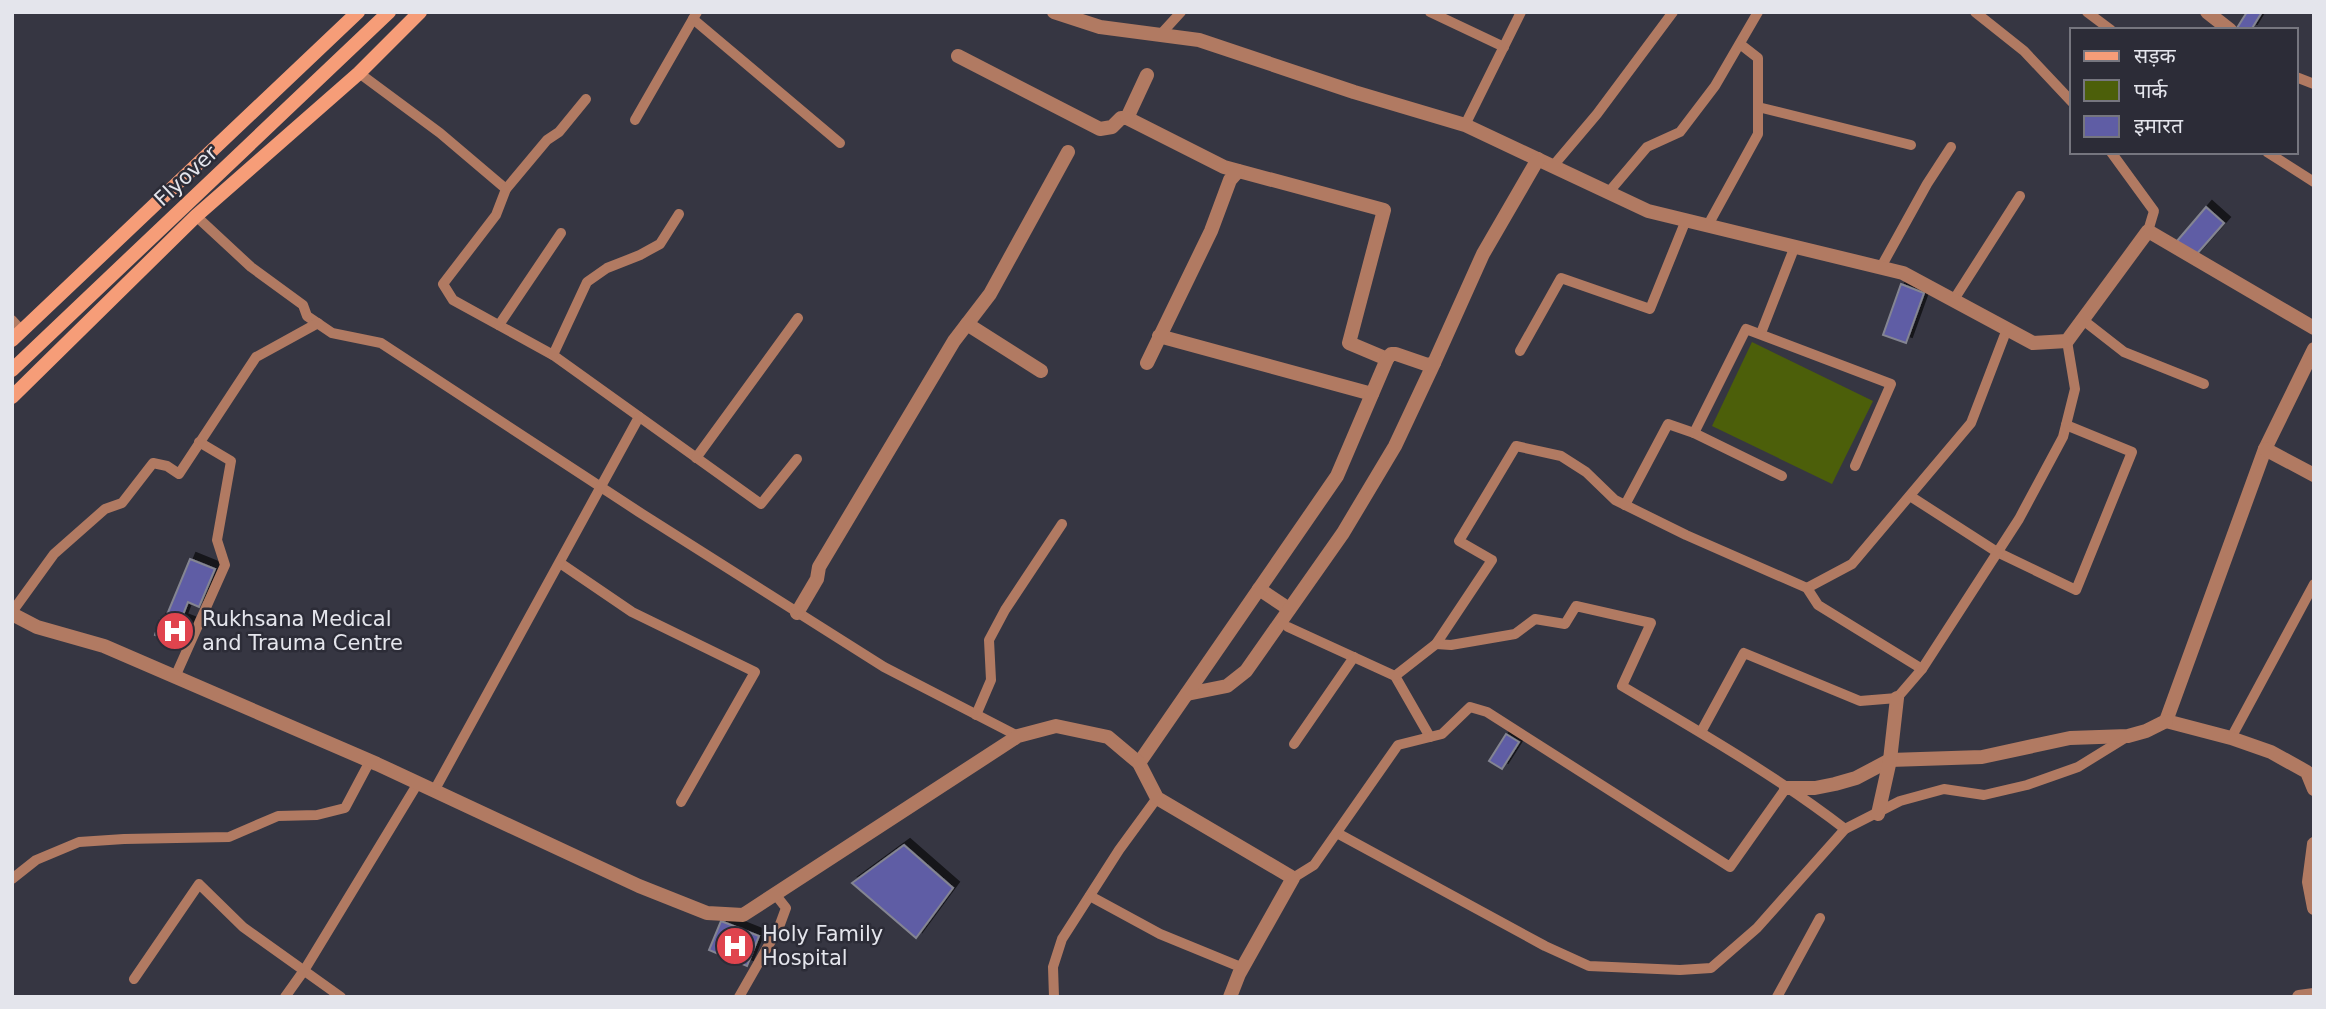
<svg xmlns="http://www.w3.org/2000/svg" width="2326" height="1009" viewBox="0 0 2326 1009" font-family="'DejaVu Sans','Noto Sans Devanagari',sans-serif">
<defs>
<filter id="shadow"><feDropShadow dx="6" dy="-6" stdDeviation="0" flood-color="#0009"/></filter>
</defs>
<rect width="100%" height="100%" fill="#363642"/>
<!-- green -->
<polygon fill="#4c5f0a" points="1752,342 1873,401 1832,484 1712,426"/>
<!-- building -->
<g fill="#5f5da5" stroke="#848592" stroke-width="2" filter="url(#shadow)">
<polygon points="2247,12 2262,12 2251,30 2240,30 2237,28"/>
<polygon points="2206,207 2224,223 2195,256 2177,241"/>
<polygon points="1901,284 1924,293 1906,343 1883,335"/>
<polygon points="190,559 215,569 199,607 188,602 181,620 189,623 180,645 155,635 160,620 164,622"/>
<polygon points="1506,734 1519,742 1502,769 1489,761"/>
<polygon points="904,845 953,888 916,938 852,883"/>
<polygon points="721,921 759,936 747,966 709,950"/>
</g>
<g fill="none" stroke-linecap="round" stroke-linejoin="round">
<!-- service -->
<g stroke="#b17a62" stroke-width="10">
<polyline points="1430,12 1504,47"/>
<polyline points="1975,12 2024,51 2072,102"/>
<polyline points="2087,12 2111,30"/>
<polyline points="693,19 840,143"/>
<polyline points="1160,35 1181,12"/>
<polyline points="359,73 440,133 506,189"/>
<polyline points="2296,77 2314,84"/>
<polyline points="586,99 559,132 547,140 506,189 496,215 443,284 453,300 553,355 761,504 797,459"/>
<polyline points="1758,107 1911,145"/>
<polyline points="635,120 697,12"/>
<polyline points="1465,125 1521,12"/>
<polyline points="2111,152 2154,211 2148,231"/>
<polyline points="2267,152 2314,182"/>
<polyline points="1553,166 1597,114 1673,12"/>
<polyline points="1608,193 1647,147 1680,132 1715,86 1758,12"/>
<polyline points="196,216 251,267 303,305 307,316 332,333 381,343 639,512 884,667 1018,736"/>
<polyline points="1708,225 1758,134 1758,58 1740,44"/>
<polyline points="1881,267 1927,184 1951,147"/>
<polyline points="1953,301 2020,196"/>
<polyline points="12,320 22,331"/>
<polyline points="2083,320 2124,352 2204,384"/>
<polyline points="499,325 561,233"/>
<polyline points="1761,333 1795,246"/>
<polyline points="1520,351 1561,278 1650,309 1686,220"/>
<polyline points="553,355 587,282 607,268 640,255 660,244 679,214"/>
<polyline points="1694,433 1746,329 1891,384 1855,466"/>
<polyline points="696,458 798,318"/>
<polyline points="1910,496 1997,552 2076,590 2132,452 2066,425"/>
<polyline points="1625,505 1668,424 1694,433 1782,476"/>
<polyline points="560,563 632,612 755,672 681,802"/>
<polyline points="1807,588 1852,564 1971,423 2007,329"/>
<polyline points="12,612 54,554 105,509 122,503 153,463 167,466 179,474 256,357 318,323"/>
<polyline points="1288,627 1395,676 1430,737"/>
<path d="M1436,644l15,1 64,-11 20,-15 30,5 11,-18 75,17 -29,63c76,45 153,89 223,143"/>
<polyline points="1395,676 1436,644 1492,560 1459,541 1516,446 1561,456 1586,472 1615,500 1686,535 1807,588 1818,605 1922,669"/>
<polyline points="175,677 225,565 217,540 231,461 199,442"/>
<polyline points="976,715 991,680 989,640 1005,610 1062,524"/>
<polyline points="1701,732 1744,653 1860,701 1897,698 1922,669 2019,519 2063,437 2075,389 2067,341"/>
<polyline points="2231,738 2314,584"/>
<polyline points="1294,744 1354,657"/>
<polyline points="434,791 639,417"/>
<polyline points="1337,833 1545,946 1589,966 1680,970 1711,968 1757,928 1845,829 1900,801 1944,789 1984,795 2027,785 2078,767 2125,738"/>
<polyline points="1293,878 1314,865 1398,745 1442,734 1470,707 1487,712 1730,867 1786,788"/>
<polyline points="12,879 36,860 79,842 124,839 229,837 278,816 317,815 345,808 370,761"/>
<polyline points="1090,896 1160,934 1243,968"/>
<polyline points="134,979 199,884 243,927 341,997"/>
<polyline points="285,997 305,969 418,783"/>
<polyline points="739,997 779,927 786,908 775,894"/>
<polyline points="1054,997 1053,967 1062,939 1119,850 1157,798"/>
<polyline points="1777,997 1820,918"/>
</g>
<!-- minor -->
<g stroke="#b17a62" stroke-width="14">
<polyline points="1054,12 1100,27 1199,40 1354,92 1465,125 1648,211 1903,273 2033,343 2067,341 2148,231 2314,328"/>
<polyline points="2207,12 2230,30"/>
<polyline points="958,56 1100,129 1112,127 1121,118 1127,118 1147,75"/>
<polyline points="1127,118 1224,167 1384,210 1349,343 1387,359"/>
<polyline points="967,324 1041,371"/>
<polyline points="1159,336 1372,394"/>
<polyline points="2314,349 2265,449 2166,721 2231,738 2271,752 2307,772 2314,789"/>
<polyline points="1147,363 1211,231 1230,180 1238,171"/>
<polyline points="2265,449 2314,475"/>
<polyline points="1259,589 1289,609"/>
<polyline points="797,613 817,579 819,567 954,341 990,294 1068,152"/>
<polyline points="1187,694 1227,686 1246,671 1343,533 1395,446 1434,363"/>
<polyline points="1139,763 1337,476 1387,359 1391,354 1396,354 1428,365 1434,363 1483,254 1538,159"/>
<polyline points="1786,788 1815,788 1835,784 1856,778 1890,760 1982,757 2070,738 2128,736 2146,731 2166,721"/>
<polyline points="1878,814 1890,760 1897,698"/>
<polyline points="2314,844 2309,882 2314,908"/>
</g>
<!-- tertiary -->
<g stroke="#b17a62" stroke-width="14">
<polyline points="12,614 37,627 104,646 377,764 639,886 707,913 743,915 1018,736 1056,726 1108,737 1139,763 1157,798 1293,878 1239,974 1230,997"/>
<polyline points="2299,997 2314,995"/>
</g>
<!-- secondary -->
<g stroke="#f69d78" stroke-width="14">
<polyline points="12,340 358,12"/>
<polyline points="12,370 389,12"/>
<polyline points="12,397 196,216 359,73 420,12"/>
</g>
</g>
<!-- icons -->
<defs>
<symbol id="hospital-disc" viewBox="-11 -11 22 22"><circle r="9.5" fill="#e0444e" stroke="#2c2c37"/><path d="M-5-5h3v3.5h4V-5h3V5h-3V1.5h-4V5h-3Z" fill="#fff"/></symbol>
</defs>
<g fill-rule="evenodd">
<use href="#hospital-disc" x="153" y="609" width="44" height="44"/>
<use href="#hospital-disc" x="713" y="924" width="44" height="44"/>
</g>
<g text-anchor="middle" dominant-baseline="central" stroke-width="5" stroke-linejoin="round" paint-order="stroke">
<!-- street labels -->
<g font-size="21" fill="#e4e5ec" stroke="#2c2c37">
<text transform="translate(186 176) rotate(-43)">Flyover</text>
</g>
<!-- poi labels -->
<g font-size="21" fill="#e4e5ec" stroke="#2c2c37" text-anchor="start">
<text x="202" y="619">Rukhsana Medical<tspan x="202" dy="24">and Trauma Centre</tspan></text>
<text x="762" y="934">Holy Family<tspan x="762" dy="24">Hospital</tspan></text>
</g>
</g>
<!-- border -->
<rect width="2326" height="1009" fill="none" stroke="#e4e5ec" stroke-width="28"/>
<!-- legend -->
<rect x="2070" y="28" width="228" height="126" fill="#2c2c37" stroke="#76767f" stroke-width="2"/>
<rect x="2084" y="51" width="35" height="10" fill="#f69d78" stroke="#76767f" stroke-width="2"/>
<text x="2134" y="63" font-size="21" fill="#e4e5ec">सड़क</text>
<rect x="2084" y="80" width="35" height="21" fill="#4c5f0a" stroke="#76767f" stroke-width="2"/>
<text x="2134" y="98" font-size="21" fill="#e4e5ec">पार्क</text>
<rect x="2084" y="116" width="35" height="21" fill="#5f5da5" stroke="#76767f" stroke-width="2"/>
<text x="2134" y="133" font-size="21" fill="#e4e5ec">इमारत</text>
</svg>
